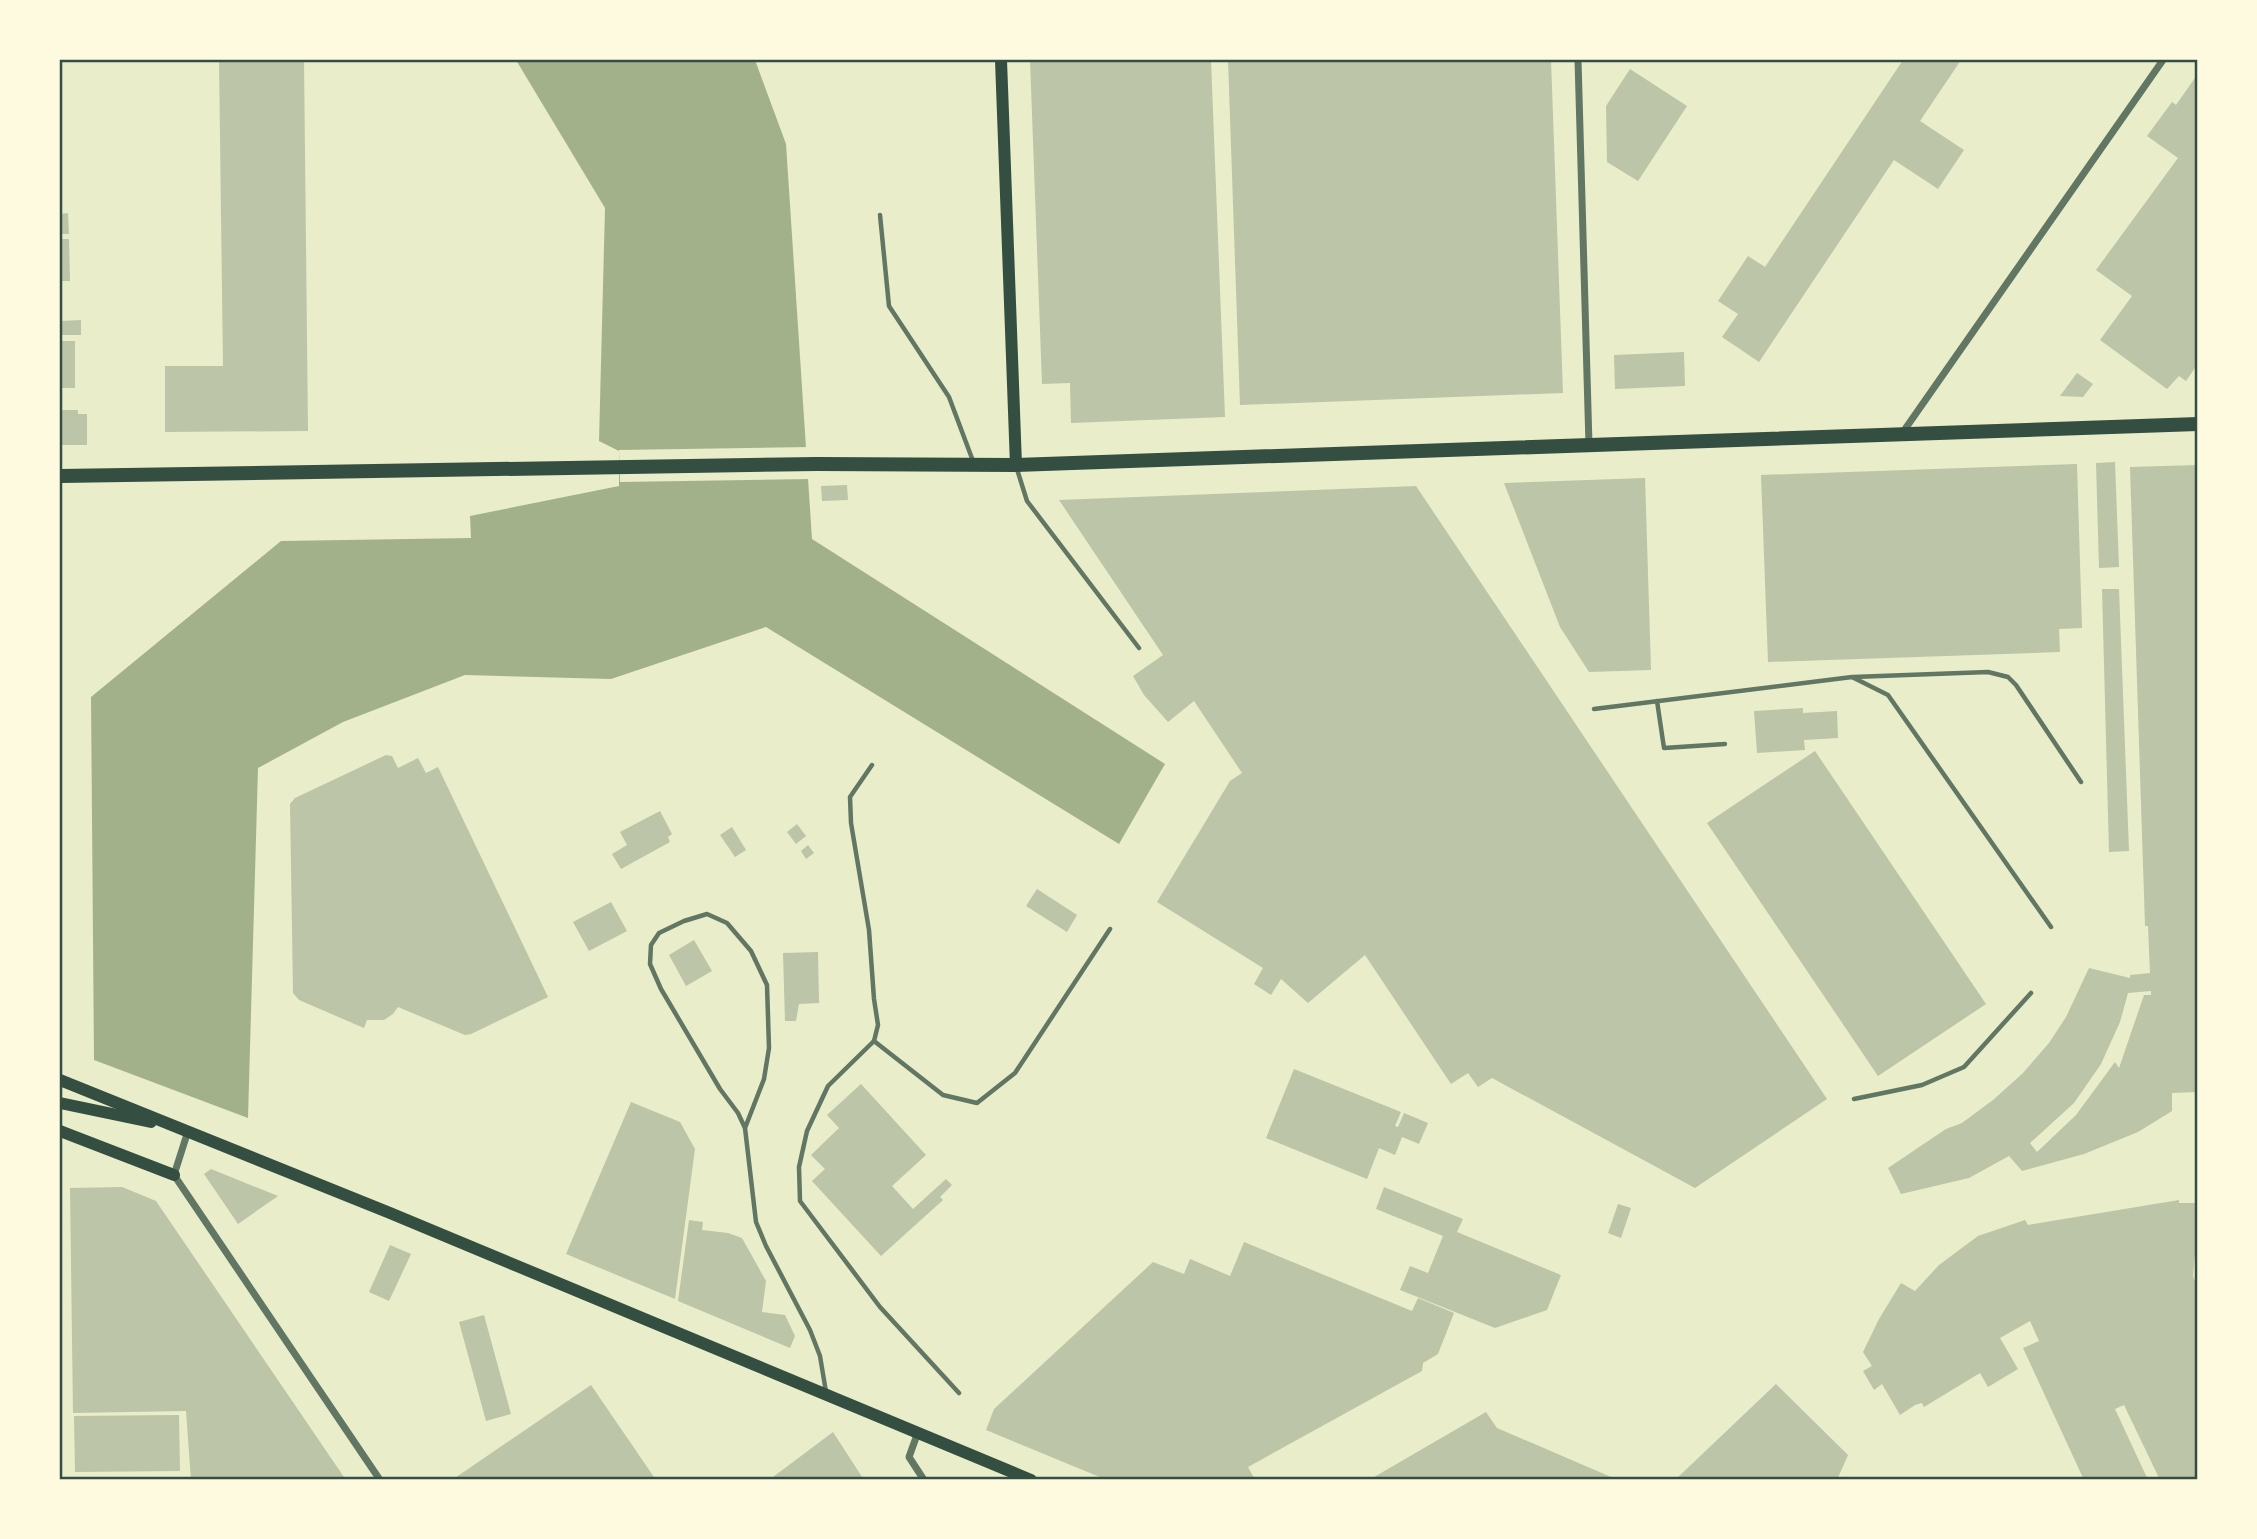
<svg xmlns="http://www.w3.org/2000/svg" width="2257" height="1539" viewBox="0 0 2257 1539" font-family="'Roboto Condensed',sans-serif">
<rect width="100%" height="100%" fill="#e9edc9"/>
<!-- water -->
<polygon fill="#a3b18a" points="516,60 755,60 786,144 812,539 1165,764 1119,844 766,627 611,679 465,675 343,722 258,768 248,1118 94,1060 91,697 281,541 471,538 470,516 619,486 619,451 599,441 605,208"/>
<!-- pier -->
<polygon fill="#e9edc9" points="809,447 811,479 620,482 619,450"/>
<!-- building -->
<g fill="#bcc5a7" fill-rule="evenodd">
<polygon points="219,60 304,60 308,431 165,432 165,366 223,366"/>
<polygon points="1030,60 1211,60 1225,417 1071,423 1070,383 1042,384"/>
<polygon points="1228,60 1551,60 1563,393 1240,405"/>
<polygon points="1903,60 1961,60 1920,121 1964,150 1938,189 1894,160 1759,362 1722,337 1738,314 1718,301 1748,256 1765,267"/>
<polygon points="1630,69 1687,106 1638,181 1607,162 1606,106"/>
<polygon points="2197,75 2197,365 2186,381 2179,376 2167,389 2100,340 2132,296 2096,270 2178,158 2147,136 2172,102 2176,105"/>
<polygon points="68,213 69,234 60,234 60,214"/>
<polygon points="60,239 69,239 70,281 60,281"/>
<polygon points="81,320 81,335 60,335 60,321"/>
<rect x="60" y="341" width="15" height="47"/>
<polygon points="1684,352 1685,386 1615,389 1614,355"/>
<polygon points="2077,373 2093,384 2083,397 2060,396"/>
<polygon points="60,410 78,410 78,414 87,414 87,445 60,445"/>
<polygon points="2115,462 2119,567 2099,568 2096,463"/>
<polygon points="2077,464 2082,628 2059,629 2060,652 1768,662 1761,475"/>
<path d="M2197,465v627l-25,1v18l-34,21 -54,22 -62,17 -13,-15 -40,22 -68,16 -13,-26 58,-39 16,-6 31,-23 30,-27 26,-30 17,-26 23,-49 41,10v-3l20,-2 -2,-47h-3l-15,-459zM2151,991v4h-7l-25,73 -4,-6 -39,53 -39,37 -7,-9 44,-40 27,-39 19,-42 8,-29z"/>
<polygon points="1645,478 1651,670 1589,672 1560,627 1504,483"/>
<polygon points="847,485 848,500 822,501 821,486"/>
<polygon points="1416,486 1827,1099 1695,1188 1492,1078 1478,1087 1468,1073 1451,1084 1365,955 1308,1003 1281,979 1271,995 1254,984 1263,968 1157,902 1230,781 1242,773 1194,701 1168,722 1144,695 1133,676 1163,655 1059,500"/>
<polygon points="2102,589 2119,589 2129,851 2109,852"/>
<polygon points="1803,708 1803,713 1837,711 1838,738 1804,740 1805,750 1757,753 1754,711"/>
<polygon points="1815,751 1986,1004 1878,1076 1707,823"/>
<polygon points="386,755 392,756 398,768 418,758 426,773 438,767 548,997 471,1034 465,1035 398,1007 393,1014 384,1020 367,1020 364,1028 299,1000 293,993 290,804 295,798"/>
<polygon points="660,811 672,834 668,837 670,842 621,869 612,854 627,845 620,832"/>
<polygon points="797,824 806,836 796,844 787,832"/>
<polygon points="732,827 746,850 735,857 720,835"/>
<polygon points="808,845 814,853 806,859 801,851"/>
<polygon points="1037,889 1077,915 1067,932 1026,906"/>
<polygon points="611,902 627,931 589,951 573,922"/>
<polygon points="694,940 712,971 686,986 669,955"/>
<polygon points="818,952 819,1003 799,1004 796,1021 785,1021 783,953"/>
<polygon points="1294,1069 1401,1112 1395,1126 1398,1127 1404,1113 1428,1123 1419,1144 1402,1137 1395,1155 1379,1148 1367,1179 1266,1138"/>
<polygon points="861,1084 926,1155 892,1186 913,1209 946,1179 952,1185 940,1197 943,1200 881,1256 812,1181 825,1169 811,1155 839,1128 827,1115"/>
<polygon points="631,1102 680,1122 695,1149 675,1299 566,1254"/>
<polygon points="211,1169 278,1196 238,1224 204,1174"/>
<polygon points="122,1187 156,1201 346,1480 191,1480 186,1411 73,1413 70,1188"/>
<polygon points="1384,1187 1463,1219 1457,1232 1561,1275 1547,1310 1495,1328 1400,1290 1410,1266 1428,1273 1443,1236 1376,1209"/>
<polygon points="2179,1200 2179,1203 2197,1203 2197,1253 2195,1254 2193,1276 2197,1286 2197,1480 2160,1480 2124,1405 2115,1409 2148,1480 2084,1480 2023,1348 2039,1341 2030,1321 2000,1338 2018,1369 1988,1387 1980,1373 1924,1407 1922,1403 1915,1405 1900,1415 1882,1384 1874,1390 1863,1371 1872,1366 1863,1352 1879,1319 1901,1283 1915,1291 1939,1265 1978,1236 2025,1220 2028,1225"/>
<polygon points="1618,1204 1631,1208 1621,1238 1608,1233"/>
<polygon points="689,1220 703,1222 702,1230 728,1233 742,1238 766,1281 762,1312 785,1315 795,1336 790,1348 678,1301"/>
<polygon points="1244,1242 1412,1311 1418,1298 1454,1313 1438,1354 1423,1363 1422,1371 1248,1467 1255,1480 1107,1480 986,1430 994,1409 1153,1262 1184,1274 1190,1259 1230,1276"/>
<polygon points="390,1245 411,1254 389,1301 369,1292"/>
<polygon points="484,1315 511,1414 486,1421 459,1322"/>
<polygon points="1776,1384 1848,1455 1837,1480 1675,1480"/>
<polygon points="591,1385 656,1480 452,1480"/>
<polygon points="1486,1412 1497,1428 1618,1480 1369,1480"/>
<polygon points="179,1415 180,1471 75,1472 74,1416"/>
<polygon points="833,1432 864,1480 769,1480"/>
</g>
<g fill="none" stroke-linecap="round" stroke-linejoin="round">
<!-- service -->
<g stroke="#617663" stroke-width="4.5">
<polyline points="880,215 889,306 949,397 973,461"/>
<polyline points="1016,466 1027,501 1139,648"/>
<polyline points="1853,677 1988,672 2008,677 2016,685 2081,782"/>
<polyline points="1657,701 1664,748 1725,744"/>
<polyline points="1594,709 1852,677 1888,695 2051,927"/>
<polyline points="872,765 850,797 851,823 869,930 874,999 878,1025 874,1041 828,1086 807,1131 799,1167 800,1201 880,1307 959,1393"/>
<polyline points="874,1041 943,1095 977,1103 1015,1073 1110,929"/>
<polyline points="1854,1099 1922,1085 1964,1067 2031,993"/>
<polyline points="745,1128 764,1079 769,1048 767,985 751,951 727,923 707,914 684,921 659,933 651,945 650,964 661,989 720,1089 738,1113 745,1128 756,1222 766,1246 810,1330 820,1356 826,1392"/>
</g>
<!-- minor -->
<g stroke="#617663" stroke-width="7">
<polyline points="1578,60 1589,445"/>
<polyline points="1903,432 2163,60"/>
<polyline points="188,1131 174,1175 380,1480"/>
<polyline points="918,1432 909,1457 924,1480"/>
</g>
<!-- secondary -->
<g stroke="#344e41" stroke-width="12">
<polyline points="1001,60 1016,465"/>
<polyline points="60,1080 390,1213 1031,1480"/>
<polyline points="60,1103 151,1122"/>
<polyline points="60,1131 174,1175"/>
</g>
<!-- primary -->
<polyline stroke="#344e41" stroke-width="14" points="60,476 817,464 1016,465 2198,424"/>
</g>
<!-- border -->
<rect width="2257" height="1539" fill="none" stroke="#fefae0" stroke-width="122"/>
<rect x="61" y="61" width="2135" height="1417" fill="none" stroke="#344e41" stroke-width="2.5"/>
</svg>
